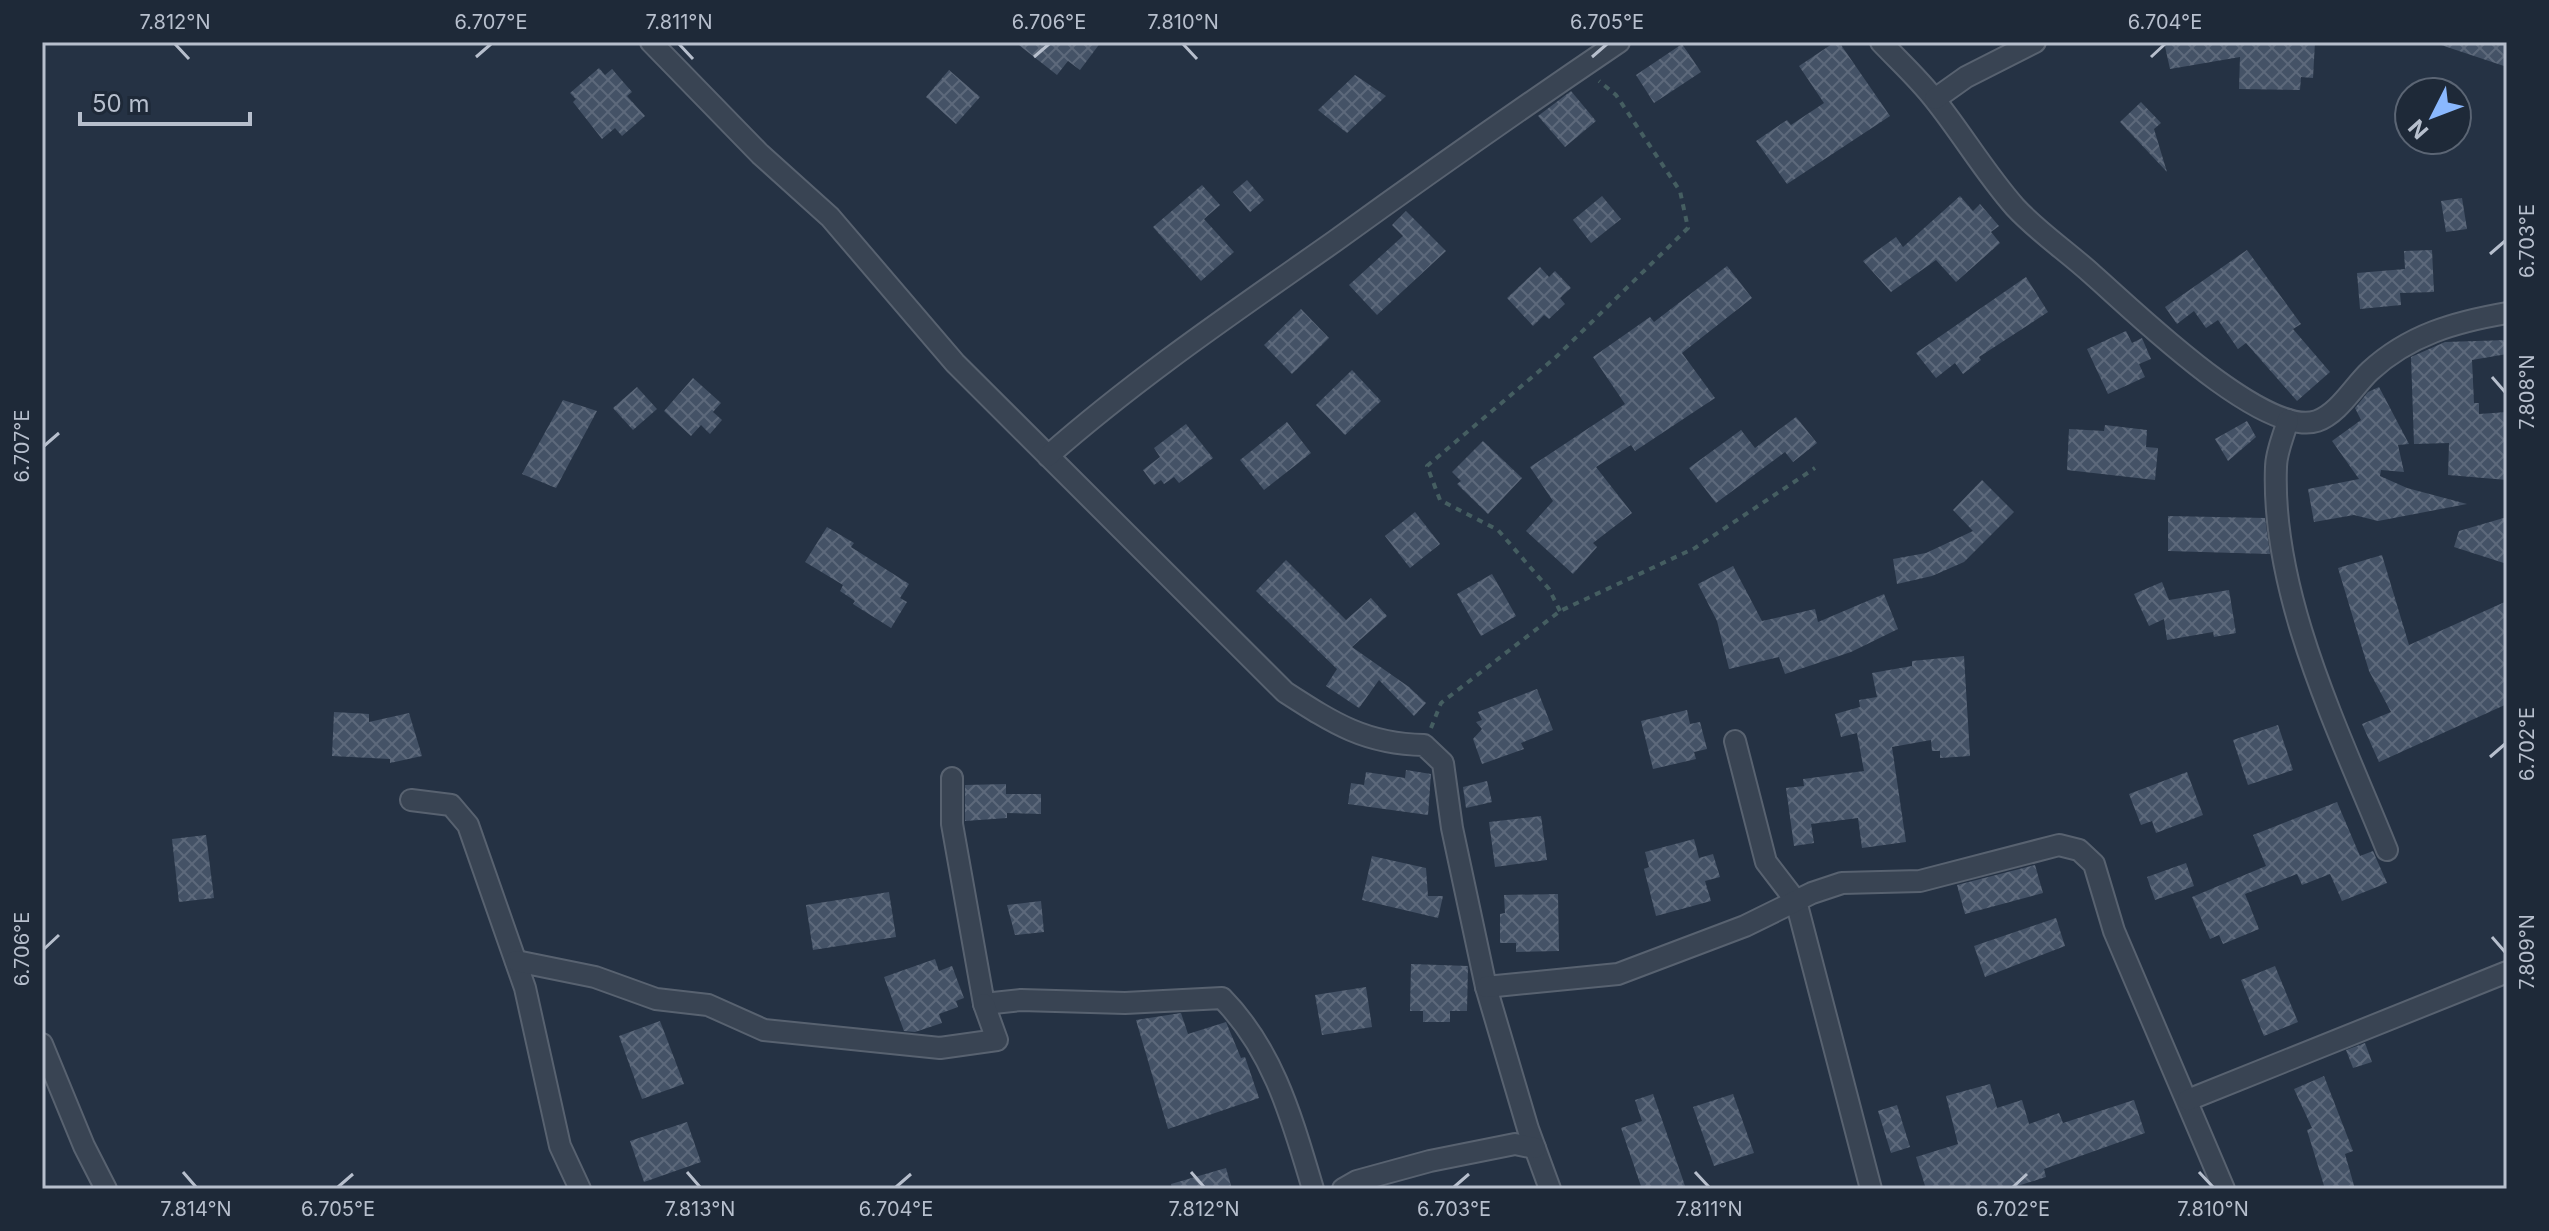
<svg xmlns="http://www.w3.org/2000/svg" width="2549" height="1231" viewBox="0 0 2549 1231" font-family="Inter,sans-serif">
<defs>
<pattern id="building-cross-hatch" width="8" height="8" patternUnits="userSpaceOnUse" patternTransform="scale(2)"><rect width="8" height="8" fill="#445266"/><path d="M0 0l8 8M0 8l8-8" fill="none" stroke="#5d697b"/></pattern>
</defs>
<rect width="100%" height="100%" fill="#253244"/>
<!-- building -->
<g fill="url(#building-cross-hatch)">
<polygon points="1015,42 1101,42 1080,70 1068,61 1057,75"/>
<polygon points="1835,42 1839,42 1890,116 1787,184 1756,141 1787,120 1791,125 1824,103 1799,66"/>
<polygon points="2164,42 2315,42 2313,78 2301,77 2300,90 2239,89 2240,57 2170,69"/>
<polygon points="2442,42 2507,42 2507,67 2441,45"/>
<polygon points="1682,44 1701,72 1654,103 1636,75"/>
<polygon points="599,68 605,75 612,69 632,92 627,96 645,116 622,136 615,128 602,139 573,102 576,99 570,93"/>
<polygon points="949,70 980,97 956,124 926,97"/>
<polygon points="1355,75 1386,96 1347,133 1318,110"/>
<polygon points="1571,91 1596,121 1565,147 1538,116"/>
<polygon points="2141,102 2161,123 2154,129 2167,172 2120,122"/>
<polygon points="1247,180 1264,200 1250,212 1233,192"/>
<polygon points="1202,185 1220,205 1204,219 1234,252 1201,281 1153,227"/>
<polygon points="1602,196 1621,219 1591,243 1573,220"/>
<polygon points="1960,196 1973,211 1980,204 1999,226 1991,232 2000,243 1956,282 1936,260 1891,292 1863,261 1896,237 1903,247"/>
<polygon points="2462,198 2467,229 2446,232 2441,201"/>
<polygon points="1406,211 1446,251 1377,315 1349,285 1403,236 1392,225"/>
<polygon points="2247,250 2301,324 2293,329 2330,372 2297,401 2246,343 2238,349 2218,320 2206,328 2194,311 2177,324 2165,307"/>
<polygon points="2432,250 2434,292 2400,293 2401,305 2360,309 2357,273 2405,269 2404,251"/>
<polygon points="1727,266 1752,298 1682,353 1715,398 1635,451 1631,445 1596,467 1632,513 1593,543 1597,547 1573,574 1526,531 1553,501 1530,467 1625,404 1593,357 1650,317 1654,322"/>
<polygon points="1540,267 1549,277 1555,271 1571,288 1560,298 1565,304 1549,319 1544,315 1533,326 1507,298"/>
<polygon points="2026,277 2048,312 1979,357 1981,360 1963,374 1955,363 1936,378 1916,353"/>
<polygon points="1301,309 1329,338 1292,374 1264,345"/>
<polygon points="2126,331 2132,343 2142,338 2151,359 2139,364 2145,377 2108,394 2087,349"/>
<polygon points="2507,340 2507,354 2472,360 2474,403 2479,403 2479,414 2507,412 2507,480 2448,475 2449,443 2414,444 2411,357 2445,342"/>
<polygon points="1352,370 1381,401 1345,435 1316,405"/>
<polygon points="693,378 721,403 713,412 722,420 710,434 701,425 691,436 664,411"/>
<polygon points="637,387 657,409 633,430 613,408"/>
<polygon points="2379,387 2409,444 2398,445 2404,472 2381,470 2380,476 2407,488 2467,504 2378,521 2354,515 2314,522 2308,489 2359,479 2332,441 2361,420 2355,408 2368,392"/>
<polygon points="563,400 597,411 556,488 522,474"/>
<polygon points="1796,417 1817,443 1793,462 1785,452 1716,503 1689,468 1741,430 1755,448"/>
<polygon points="2247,421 2256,437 2228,461 2215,439"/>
<polygon points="1287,422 1311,453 1264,490 1240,460"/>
<polygon points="1186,424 1213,458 1179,483 1174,477 1164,484 1161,480 1154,485 1143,470 1160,457 1154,448"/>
<polygon points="2105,425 2147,430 2146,447 2158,448 2155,480 2067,470 2069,429 2104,431"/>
<polygon points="1483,441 1522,478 1488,514 1457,484 1461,481 1452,472"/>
<polygon points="1982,480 2014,512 1964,562 1932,576 1897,584 1893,559 1926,553 1973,531 1953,510"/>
<polygon points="1415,512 1440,544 1410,568 1385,536"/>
<polygon points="2168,516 2265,518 2270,554 2168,551"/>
<polygon points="2507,517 2507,564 2454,547 2459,531"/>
<polygon points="827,527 854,543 851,547 909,584 900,598 907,602 891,628 853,604 855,601 840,591 843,585 805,562"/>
<polygon points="2382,555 2409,645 2507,601 2507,704 2379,762 2362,724 2391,712 2369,671 2338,568"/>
<polygon points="1286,560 1346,620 1371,598 1387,616 1352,647 1409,687 1426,703 1414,716 1379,680 1359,708 1326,686 1337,669 1256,591"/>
<polygon points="1733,566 1762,621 1815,609 1818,622 1884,594 1898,629 1851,652 1785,674 1779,657 1729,669 1717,621 1698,584"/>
<polygon points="1492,574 1516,616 1481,636 1457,594"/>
<polygon points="2162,582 2169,600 2229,590 2236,633 2214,637 2213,632 2167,640 2164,619 2149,626 2134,594"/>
<polygon points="1964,656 1970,756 1940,758 1940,751 1932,751 1931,740 1892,747 1906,842 1862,848 1858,818 1811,824 1814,843 1794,846 1786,788 1804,786 1803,779 1864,771 1857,733 1841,737 1835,714 1860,707 1859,700 1877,697 1872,673 1912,666 1912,661"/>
<polygon points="1537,689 1553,730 1521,743 1524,749 1482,764 1473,739 1482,729 1476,722 1482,720 1478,712"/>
<polygon points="1687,710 1690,724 1700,722 1707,749 1694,752 1696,759 1653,769 1641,721"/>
<polygon points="334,712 369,714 369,722 409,713 422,756 390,763 390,759 332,756"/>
<polygon points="2278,725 2293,770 2248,785 2233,740"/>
<polygon points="1406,770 1431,774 1428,815 1348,804 1351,783 1364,785 1366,772 1405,778"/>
<polygon points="2187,772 2203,815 2156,833 2152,821 2141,825 2129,794"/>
<polygon points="1487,781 1492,802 1466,808 1463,787"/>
<polygon points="1006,784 1006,794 1041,794 1041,814 1007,813 1007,818 965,821 965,785"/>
<polygon points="2337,802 2360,856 2373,851 2387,883 2342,901 2330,874 2302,885 2297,874 2245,894 2259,929 2223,944 2219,935 2210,939 2192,897 2266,866 2253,835"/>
<polygon points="1541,816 1547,860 1495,867 1489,822"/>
<polygon points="206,835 214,898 179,902 172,839"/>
<polygon points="1694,839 1699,858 1713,854 1720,877 1705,881 1711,901 1656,916 1644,869 1649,867 1645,852"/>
<polygon points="1372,856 1426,868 1428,896 1443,896 1438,918 1362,900"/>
<polygon points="2186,863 2194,886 2155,900 2147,877"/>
<polygon points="2035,865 2043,893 1965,914 1957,885"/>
<polygon points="889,892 896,937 813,950 806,905"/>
<polygon points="1558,894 1559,951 1516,952 1516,943 1500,943 1500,914 1505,913 1504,895"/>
<polygon points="1041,901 1044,932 1015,935 1007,905"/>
<polygon points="2056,918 2065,946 1985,977 1974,946"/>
<polygon points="935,959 939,971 952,966 964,998 956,1001 958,1007 939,1014 942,1023 915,1032 904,1031 884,977"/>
<polygon points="1411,964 1468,966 1467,1011 1450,1011 1450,1022 1423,1022 1423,1011 1410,1011"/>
<polygon points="2275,966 2298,1022 2264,1036 2241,980"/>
<polygon points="1366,987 1372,1027 1322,1035 1315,995"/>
<polygon points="1181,1013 1188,1034 1226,1022 1241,1058 1245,1057 1259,1098 1168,1129 1136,1020"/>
<polygon points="660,1021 684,1084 642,1099 619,1036"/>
<polygon points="2365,1043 2372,1062 2353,1068 2346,1050"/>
<polygon points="2324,1076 2353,1151 2345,1154 2355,1189 2325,1189 2307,1130 2312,1128 2294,1089"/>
<polygon points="1990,1084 1997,1108 2022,1100 2029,1124 2059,1113 2063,1123 2134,1100 2145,1133 2044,1169 2046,1177 2008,1189 1926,1189 1916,1157 1958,1144 1946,1096"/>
<polygon points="1653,1094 1682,1177 1686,1189 1642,1189 1621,1128 1642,1121 1635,1100"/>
<polygon points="1733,1094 1754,1153 1714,1166 1693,1107"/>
<polygon points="1897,1105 1910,1147 1891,1153 1878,1111"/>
<polygon points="687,1122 701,1162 644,1182 630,1141"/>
<polygon points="1226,1168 1232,1189 1172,1189 1171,1184"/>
</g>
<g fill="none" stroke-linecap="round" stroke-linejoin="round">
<defs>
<g id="minor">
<path d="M651,42l109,112 70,63 125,146 330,329c48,31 80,52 139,53l19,18 9,65 34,159 42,142 22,60"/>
<path d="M1881,42c18,19 38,37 54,58 28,35 50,73 80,107 23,25 53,45 78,68 39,34 171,164 224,146 22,-8 36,-34 53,-50 39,-36 85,-49 137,-58"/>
<polyline points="1935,99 1966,77 2035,42"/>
<path d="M2288,420c-4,15 -12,32 -12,47 -5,130 64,266 111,383"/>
<path d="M1048,456c91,-80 189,-146 287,-215 94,-68 188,-134 284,-199"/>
<polyline points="1735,741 1766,862 1796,901 1871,1189"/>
<path d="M952,778v46l32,180 37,-4 104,3 97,-5c52,53 70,121 91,191"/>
<polyline points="411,800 451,805 468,825 525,988 560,1146 580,1189"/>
<polyline points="516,961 595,977 656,999 708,1005 764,1030 940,1048 997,1040 984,1004"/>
<polyline points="1486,987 1618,974 1745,926 1812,893 1842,883 1920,881 2059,845 2079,850 2094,864 2114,931 2224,1189"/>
<polyline points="42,1044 84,1146 106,1189"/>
<polyline points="2188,1100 2507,972"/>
<polyline points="1343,1189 1357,1181 1430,1161 1515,1144 1535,1148"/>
</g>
</defs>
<!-- minor casing -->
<use href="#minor" stroke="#586270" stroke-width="24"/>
<!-- path -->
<g stroke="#455e61" stroke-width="4" stroke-dasharray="6 6" stroke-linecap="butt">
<polyline points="1560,611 1549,589 1498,530 1440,500 1427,466 1557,356 1688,228 1680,191 1616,95 1599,81"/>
<polyline points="1431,728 1441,703 1560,611 1695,548 1815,468"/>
</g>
<!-- minor -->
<use href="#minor" stroke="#394453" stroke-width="20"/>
</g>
<!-- ticks -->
<path fill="none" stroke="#b7bfcd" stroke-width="3" d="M175,44l14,15M679,44l14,15M1183,44l14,15M476,57l15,-13M1034,57l15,-13M1592,57l15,-13M2151,57l14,-13M2490,254l15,-13M2492,377l13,15M44,446l15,-13M2490,757l15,-13M2492,937l13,15M44,949l15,-14M183,1172l13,15M687,1172l13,15M1191,1172l13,15M1695,1172l14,15M2199,1172l14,15M338,1187l15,-13M896,1187l15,-13M1454,1187l15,-13M2013,1187l14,-13"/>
<!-- border -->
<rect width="2549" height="1231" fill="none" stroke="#1e2938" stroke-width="88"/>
<!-- north arrow -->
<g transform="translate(2433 116) rotate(228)"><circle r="38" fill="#1e2938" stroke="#5b6574" stroke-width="2"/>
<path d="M0-6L14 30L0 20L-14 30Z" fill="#8ab8fe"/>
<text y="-12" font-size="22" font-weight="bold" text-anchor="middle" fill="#b7bfcd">N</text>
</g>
<!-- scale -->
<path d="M80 112v12h170v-12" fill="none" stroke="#b7bfcd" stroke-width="4"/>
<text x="92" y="112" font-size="24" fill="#b7bfcd" stroke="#1e2938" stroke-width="6" paint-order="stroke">50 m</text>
<rect x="44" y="44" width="2461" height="1143" fill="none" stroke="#b7bfcd" stroke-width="3"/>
<g font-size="20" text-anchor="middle" fill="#b7bfcd">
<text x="175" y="29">7.812°N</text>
<text x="491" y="29">6.707°E</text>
<text x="679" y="29">7.811°N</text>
<text x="1049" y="29">6.706°E</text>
<text x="1183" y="29">7.810°N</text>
<text x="1607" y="29">6.705°E</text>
<text x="2165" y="29">6.704°E</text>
<text transform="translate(2527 241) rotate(-90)" y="7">6.703°E</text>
<text transform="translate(2527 392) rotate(-90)" y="7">7.808°N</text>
<text transform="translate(22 446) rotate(-90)" y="7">6.707°E</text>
<text transform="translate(2527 744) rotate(-90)" y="7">6.702°E</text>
<text transform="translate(22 949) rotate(-90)" y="7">6.706°E</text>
<text transform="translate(2527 952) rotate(-90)" y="7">7.809°N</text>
<text x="196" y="1216">7.814°N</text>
<text x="338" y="1216">6.705°E</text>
<text x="700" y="1216">7.813°N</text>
<text x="896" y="1216">6.704°E</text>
<text x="1204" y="1216">7.812°N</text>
<text x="1454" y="1216">6.703°E</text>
<text x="1709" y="1216">7.811°N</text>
<text x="2013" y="1216">6.702°E</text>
<text x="2213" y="1216">7.810°N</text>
</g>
</svg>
